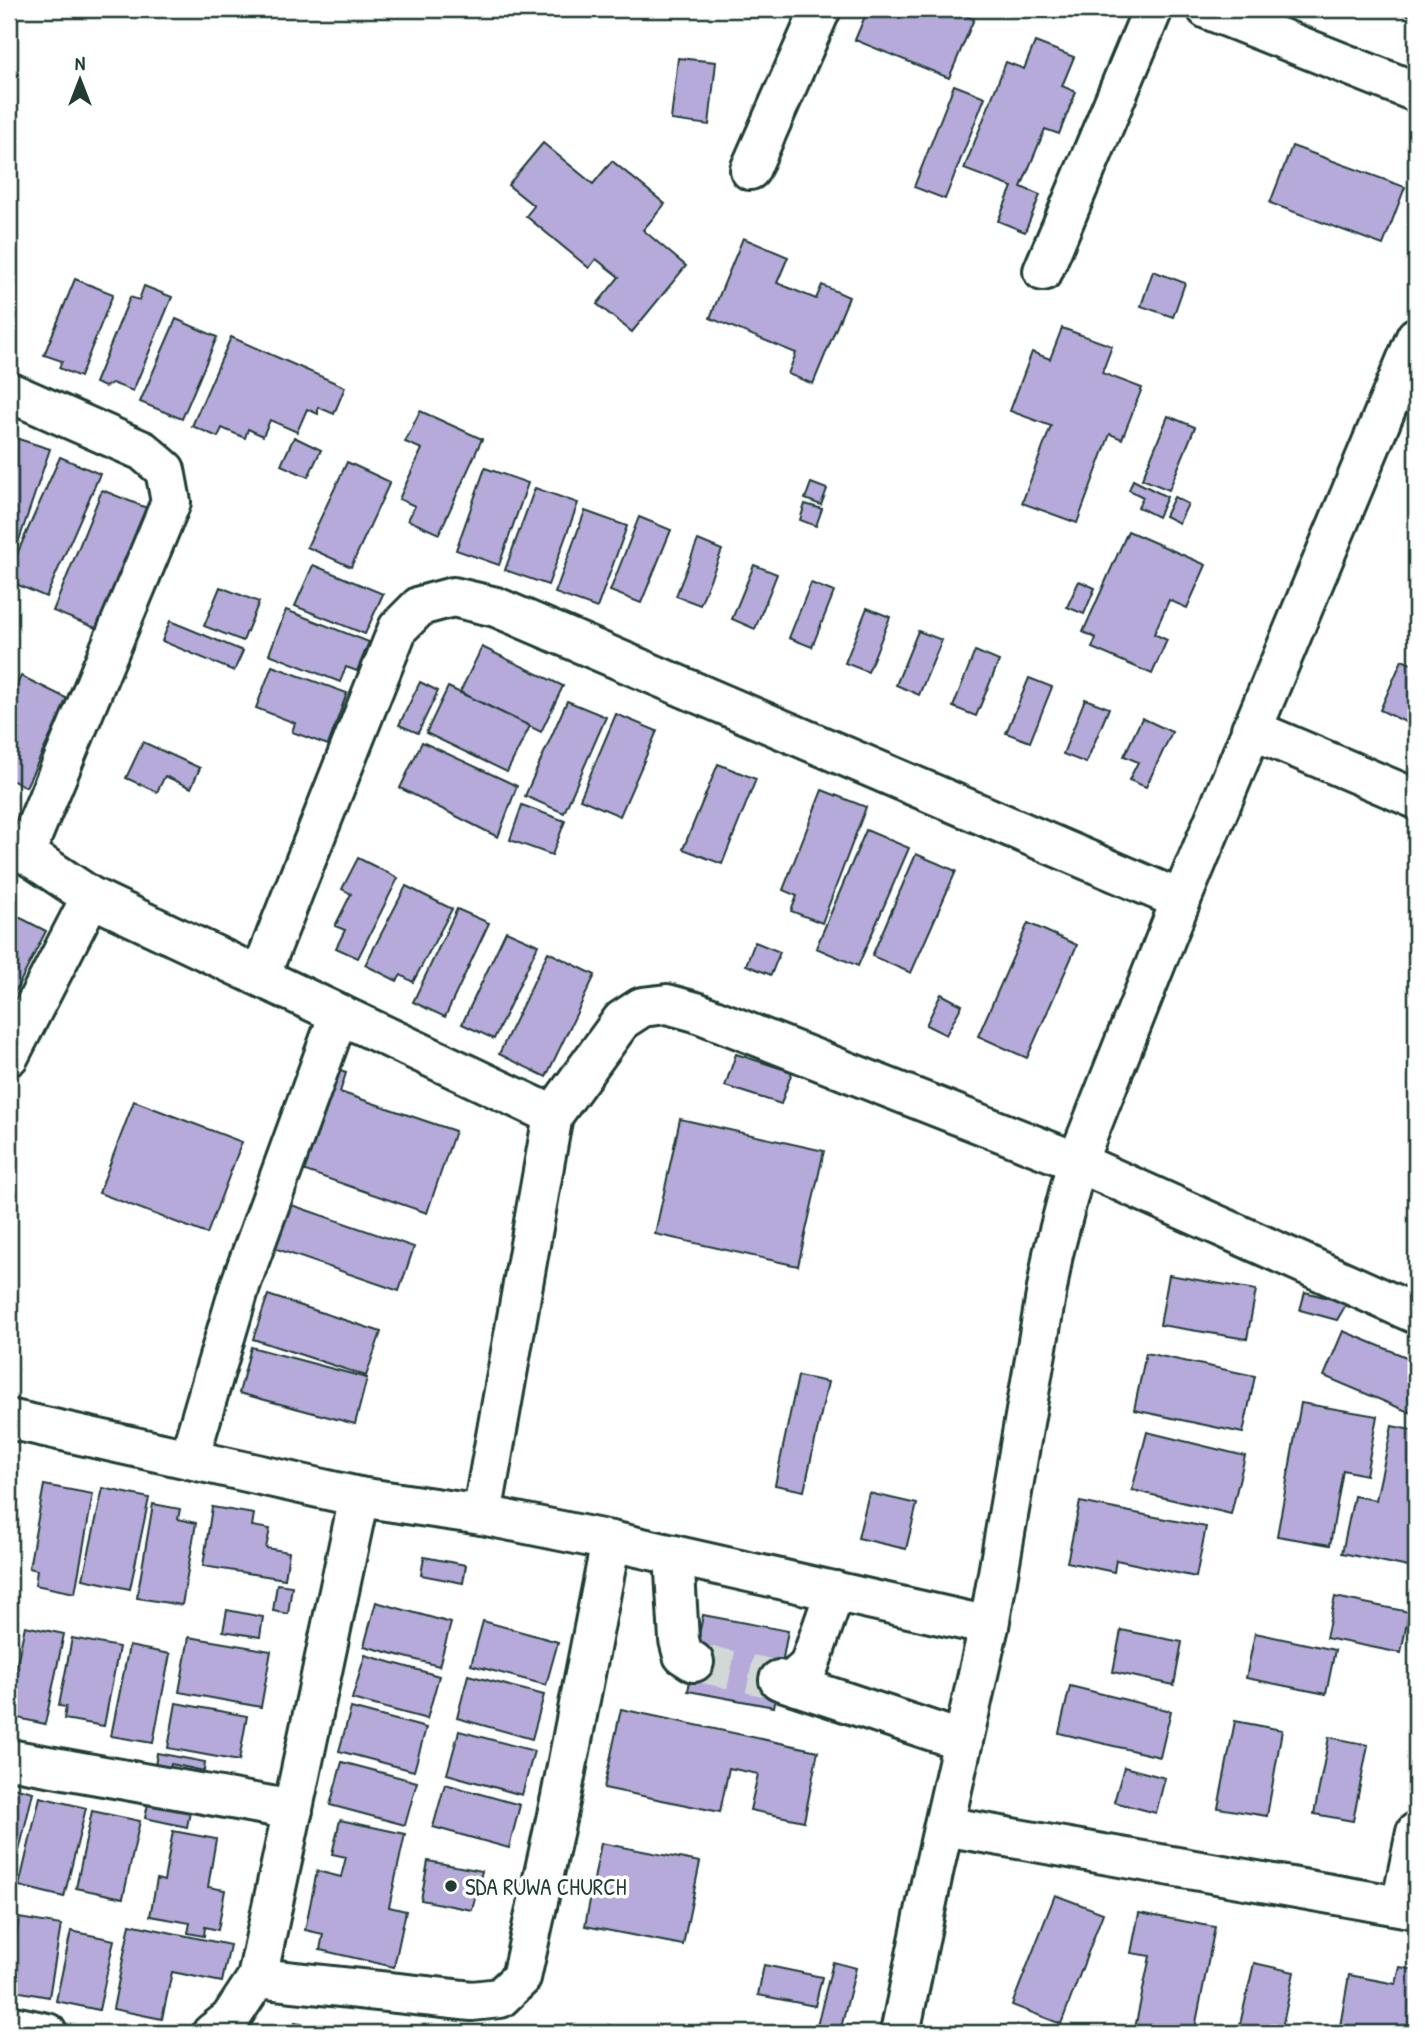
<svg xmlns="http://www.w3.org/2000/svg" width="1425" height="2042" viewBox="0 0 1425 2042" font-family="'Patrick Hand',sans-serif">
<rect width="100%" height="100%" fill="#fff"/>
<filter id="ink" filterUnits="userSpaceOnUse"><feTurbulence type="fractalNoise" baseFrequency=".0143" numOctaves="2"/><feDisplacementMap in="SourceGraphic" scale="14" xChannelSelector="R" yChannelSelector="G"/><feConvolveMatrix kernelMatrix="1 2 1 2 8 2 1 2 1" color-interpolation-filters="sRGB"/></filter>
<g filter="url(#ink)">
<!-- building -->
<g fill="#b5aada" stroke="#1f3d34" stroke-width="2">
<polygon points="868,9 949,9 974,19 949,78 855,40"/>
<polygon points="1390,9 1413,9 1411,16"/>
<polygon points="1035,42 1074,57 1062,86 1076,92 1059,134 1045,129 1021,187 1040,195 1025,232 998,221 1012,187 964,169 1006,62 1024,69"/>
<polygon points="678,58 716,62 709,125 671,120"/>
<polygon points="954,85 985,97 945,199 914,187"/>
<polygon points="543,143 593,184 612,161 665,204 643,230 686,266 632,332 597,304 619,277 596,259 589,268 526,216 534,206 508,185"/>
<polygon points="1292,146 1405,187 1383,245 1270,203"/>
<polygon points="9,236 18,240 9,260"/>
<polygon points="743,238 788,257 777,283 816,299 822,285 849,297 813,384 788,374 796,353 710,318"/>
<polygon points="1153,271 1185,283 1173,317 1141,306"/>
<polygon points="75,279 113,294 80,377 59,368 62,361 44,355"/>
<polygon points="144,286 172,297 133,391 112,383 105,387 95,383 130,297 139,300"/>
<polygon points="176,319 217,337 182,419 140,402"/>
<polygon points="1062,328 1112,346 1102,373 1142,388 1122,439 1110,434 1077,523 1022,503 1051,426 1010,411 1032,352 1050,359"/>
<polygon points="231,337 345,387 334,414 318,407 318,414 307,409 297,432 270,420 263,436 248,429 245,438 222,428 218,437 192,426"/>
<polygon points="420,411 482,439 439,534 408,520 415,506 399,499 422,449 405,442"/>
<polygon points="1168,416 1195,427 1169,490 1142,479"/>
<polygon points="9,436 50,449 15,552 9,550"/>
<polygon points="294,437 321,450 308,477 281,465"/>
<polygon points="60,457 100,474 46,597 9,581 9,572"/>
<polygon points="347,462 390,482 351,567 307,547"/>
<polygon points="485,468 528,483 499,565 456,550"/>
<polygon points="1133,480 1167,497 1158,517 1138,507 1143,497 1129,490"/>
<polygon points="811,483 827,489 821,505 805,499"/>
<polygon points="535,488 578,503 548,585 505,570"/>
<polygon points="102,490 147,508 98,629 53,611"/>
<polygon points="1174,497 1188,504 1179,523 1165,516"/>
<polygon points="805,504 822,509 816,526 800,520"/>
<polygon points="585,511 627,526 597,608 555,593"/>
<polygon points="639,517 671,530 641,603 610,591"/>
<polygon points="1128,531 1206,565 1187,608 1169,600 1154,634 1167,640 1152,674 1092,648 1096,638 1083,632"/>
<polygon points="698,540 722,550 700,605 676,596"/>
<polygon points="313,565 383,594 365,634 295,606"/>
<polygon points="754,565 777,574 755,629 732,619"/>
<polygon points="1079,581 1095,588 1084,614 1067,607"/>
<polygon points="811,583 834,592 812,647 789,638"/>
<polygon points="220,587 259,602 243,641 204,626"/>
<polygon points="867,608 890,617 868,672 845,663"/>
<polygon points="286,610 369,642 357,671 346,667 340,682 269,654"/>
<polygon points="170,621 243,651 234,671 162,641"/>
<polygon points="918,631 942,640 919,695 896,685"/>
<polygon points="482,647 563,686 541,732 460,692"/>
<polygon points="975,651 999,661 976,716 953,707"/>
<polygon points="1402,660 1416,666 1416,727 1380,710"/>
<polygon points="272,666 347,693 328,745 292,732 295,723 256,708"/>
<polygon points="21,676 68,699 26,787 9,779 9,701"/>
<polygon points="1029,678 1052,687 1030,742 1006,733"/>
<polygon points="420,682 438,691 418,733 399,725"/>
<polygon points="448,687 530,726 507,772 426,733"/>
<polygon points="1085,699 1109,708 1086,763 1063,754"/>
<polygon points="567,701 606,717 564,813 525,796"/>
<polygon points="616,714 657,731 620,816 580,799"/>
<polygon points="1142,718 1172,732 1146,787 1129,780 1138,762 1124,756"/>
<polygon points="143,742 200,768 191,788 165,776 157,792 126,778"/>
<polygon points="422,742 517,786 498,837 400,788"/>
<polygon points="718,764 756,779 722,864 683,849"/>
<polygon points="822,790 866,807 822,923 791,911 797,896 783,890"/>
<polygon points="522,805 565,821 552,855 510,840"/>
<polygon points="866,830 909,848 858,966 816,948"/>
<polygon points="916,854 956,871 911,973 872,956"/>
<polygon points="358,858 398,878 358,958 336,948 345,930 335,926 351,894 342,889"/>
<polygon points="406,886 452,909 413,982 401,975 397,981 365,965"/>
<polygon points="457,909 489,923 445,1017 413,1002"/>
<polygon points="11,913 46,931 11,1000 9,999 9,918"/>
<polygon points="1028,923 1077,945 1027,1058 978,1036"/>
<polygon points="506,931 538,945 494,1039 462,1024"/>
<polygon points="755,942 780,952 771,975 746,965"/>
<polygon points="548,952 595,975 546,1077 499,1054"/>
<polygon points="941,994 962,1005 946,1035 926,1025"/>
<polygon points="736,1054 792,1072 781,1104 725,1086"/>
<polygon points="323,1065 346,1073 340,1092 455,1131 427,1213 288,1165"/>
<polygon points="134,1101 242,1142 207,1234 99,1193"/>
<polygon points="680,1119 824,1151 798,1266 655,1234"/>
<polygon points="280,1201 414,1247 399,1291 265,1245"/>
<polygon points="1169,1275 1256,1290 1247,1339 1160,1325"/>
<polygon points="1305,1292 1347,1303 1337,1320 1300,1310"/>
<polygon points="268,1295 381,1332 366,1376 253,1339"/>
<polygon points="1343,1331 1416,1361 1416,1415 1324,1376"/>
<polygon points="251,1347 367,1378 355,1424 239,1393"/>
<polygon points="1146,1353 1255,1376 1243,1433 1134,1410"/>
<polygon points="798,1376 828,1382 804,1491 775,1485"/>
<polygon points="1301,1403 1377,1416 1366,1475 1343,1470 1330,1545 1277,1536"/>
<polygon points="1392,1426 1416,1431 1416,1551 1413,1568 1342,1553 1354,1496 1376,1500"/>
<polygon points="1147,1432 1245,1456 1231,1514 1132,1490"/>
<polygon points="44,1485 93,1494 75,1593 35,1585 37,1570 29,1568"/>
<polygon points="103,1488 149,1498 130,1589 83,1579"/>
<polygon points="869,1493 917,1504 906,1549 858,1538"/>
<polygon points="1080,1502 1206,1527 1196,1577 1116,1560 1114,1572 1067,1562"/>
<polygon points="153,1504 180,1509 178,1519 196,1523 182,1605 137,1598"/>
<polygon points="212,1507 254,1514 252,1526 270,1529 266,1548 289,1552 285,1579 203,1566"/>
<polygon points="424,1557 466,1565 463,1583 421,1575"/>
<polygon points="277,1584 292,1586 288,1614 273,1611"/>
<polygon points="1335,1597 1409,1612 1401,1653 1326,1638"/>
<polygon points="376,1602 451,1623 439,1666 364,1646"/>
<polygon points="227,1610 263,1617 260,1637 223,1631"/>
<polygon points="703,1615 788,1631 774,1707 688,1691"/>
<polygon points="483,1621 558,1642 546,1685 471,1665"/>
<polygon points="25,1626 64,1634 45,1724 9,1716 9,1701"/>
<polygon points="1121,1630 1182,1642 1174,1685 1113,1672"/>
<polygon points="1255,1633 1335,1650 1326,1694 1246,1678"/>
<polygon points="189,1637 271,1651 261,1707 179,1692"/>
<polygon points="72,1638 119,1647 104,1726 64,1719 66,1707 59,1706"/>
<polygon points="129,1646 170,1654 153,1743 111,1736"/>
<polygon points="365,1655 439,1676 427,1719 352,1699"/>
<polygon points="468,1675 544,1695 532,1739 457,1718"/>
<polygon points="1070,1686 1171,1711 1160,1757 1059,1733"/>
<polygon points="176,1703 247,1716 239,1761 168,1748"/>
<polygon points="351,1708 426,1728 414,1771 339,1751"/>
<polygon points="621,1709 818,1751 804,1821 750,1810 758,1774 729,1768 720,1812 604,1788"/>
<polygon points="1235,1721 1282,1730 1267,1816 1218,1808"/>
<polygon points="459,1731 534,1751 522,1795 447,1774"/>
<polygon points="1329,1737 1368,1745 1353,1821 1314,1814"/>
<polygon points="157,1753 205,1762 204,1771 171,1764 168,1776 154,1773"/>
<polygon points="342,1762 417,1782 405,1825 330,1805"/>
<polygon points="1124,1767 1165,1778 1156,1813 1114,1802"/>
<polygon points="445,1784 520,1805 509,1848 433,1827"/>
<polygon points="9,1786 33,1792 12,1881 9,1880"/>
<polygon points="40,1797 86,1808 64,1897 19,1886"/>
<polygon points="148,1804 190,1812 187,1827 145,1818"/>
<polygon points="92,1811 140,1821 123,1898 76,1888"/>
<polygon points="340,1820 405,1834 389,1907 406,1911 394,1967 320,1950 323,1934 305,1930 317,1871 341,1877 346,1857 332,1854"/>
<polygon points="173,1831 216,1839 208,1887 225,1890 218,1930 205,1927 204,1936 188,1933 190,1923 150,1916 157,1879 164,1881"/>
<polygon points="601,1843 700,1862 683,1945 585,1926"/>
<polygon points="428,1861 482,1871 472,1910 421,1900"/>
<polygon points="1055,1895 1103,1913 1061,2024 1012,2005"/>
<polygon points="1139,1913 1215,1927 1194,2033 1134,2033 1150,1956 1131,1953"/>
<polygon points="19,1918 61,1925 49,1997 9,1990 9,1978"/>
<polygon points="130,1924 230,1945 222,1982 172,1972 162,2019 113,2009"/>
<polygon points="71,1931 114,1940 99,2010 56,2001"/>
<polygon points="833,1962 856,1968 840,2032 817,2026"/>
<polygon points="1254,1963 1294,1972 1281,2033 1238,2033"/>
<polygon points="764,1965 822,1977 815,2006 758,1995"/>
<polygon points="1400,1967 1416,1970 1415,2033 1347,2033 1339,2032 1349,1975 1396,1984"/>
<polygon points="295,2023 350,2033 293,2033"/>
<polygon points="608,2025 641,2033 606,2033"/>
<polygon points="1023,2028 1051,2033 1022,2033"/>
</g>
<g fill="none" stroke-linecap="round" stroke-linejoin="round">
<!-- minor-tunnel -->
<polyline stroke="#d2d8d6" stroke-width="38" stroke-dasharray="38 19" stroke-linecap="butt" points="694,1662 779,1680"/>
<defs>
<g id="minor">
<polyline points="1207,9 1416,92"/>
<polyline points="750,170 821,9"/>
<polyline points="1043,271 1153,9"/>
<polyline points="9,392 143,451 165,470 171,502 25,853"/>
<polyline points="1251,729 1416,799"/>
<polyline points="9,845 25,853 91,897 553,1115 482,1515"/>
<polyline points="260,976 398,628 420,606 453,597 496,607 1181,900"/>
<polyline points="9,1056 91,897"/>
<polyline points="553,1115 622,1020 642,1007 667,1004 696,1012 1077,1162 1416,1314"/>
<polyline points="9,1419 359,1497 482,1515 611,1541 989,1626"/>
<polyline points="189,1459 241,1283 339,1014"/>
<polyline points="674,1555 679,1640 683,1655 694,1662"/>
<polyline points="779,1680 963,1741"/>
<polyline points="790,1683 809,1666 835,1591"/>
<polyline points="9,1759 293,1810"/>
<polyline points="944,1826 1416,1909"/>
<polyline points="1401,1906 1416,1832"/>
<polyline points="257,1978 472,2001 500,1998 521,1978 561,1797 611,1541"/>
<polyline points="9,2025 47,2033"/>
<polyline points="212,2033 230,2019 257,1978 359,1497"/>
<polyline points="900,2033 933,1873 989,1626 1053,1254 1077,1162 1181,900 1416,337"/>
</g>
</defs>
<!-- minor casing -->
<use href="#minor" stroke="#1f3d34" stroke-width="44"/>
<!-- minor -->
<use href="#minor" stroke="#fff" stroke-width="38"/>
</g>
</g>
<!-- markers -->
<circle fill="#1f3d34" stroke="#fff" stroke-width="2.5" cx="451" cy="1886" r="7"/>
<g text-anchor="middle" dominant-baseline="central" stroke-width="7" stroke-linejoin="round" paint-order="stroke">
<!-- poi labels -->
<g font-size="23" fill="#1f3d34" stroke="#fff" text-anchor="start">
<text x="465" y="1886">SDA RUWA CHURCH</text>
</g>
</g>
<!-- margin -->
<rect width="1425" height="2042" fill="none" stroke="#fff" stroke-width="35"/>
<rect x="18" y="18" width="1390" height="2007" fill="none" stroke="#1f3d34" stroke-width="2.5" filter="url(#ink)"/>
<!-- north arrow -->
<g transform="translate(80 80)" stroke="#ffffff" stroke-width="5" paint-order="stroke">
<path d="M0-5L12 26L0 18L-12 26Z" fill="#1f3d34"/>
<text y="-10" font-size="19" font-weight="bold" text-anchor="middle" fill="#1f3d34">N</text>
</g>
</svg>
